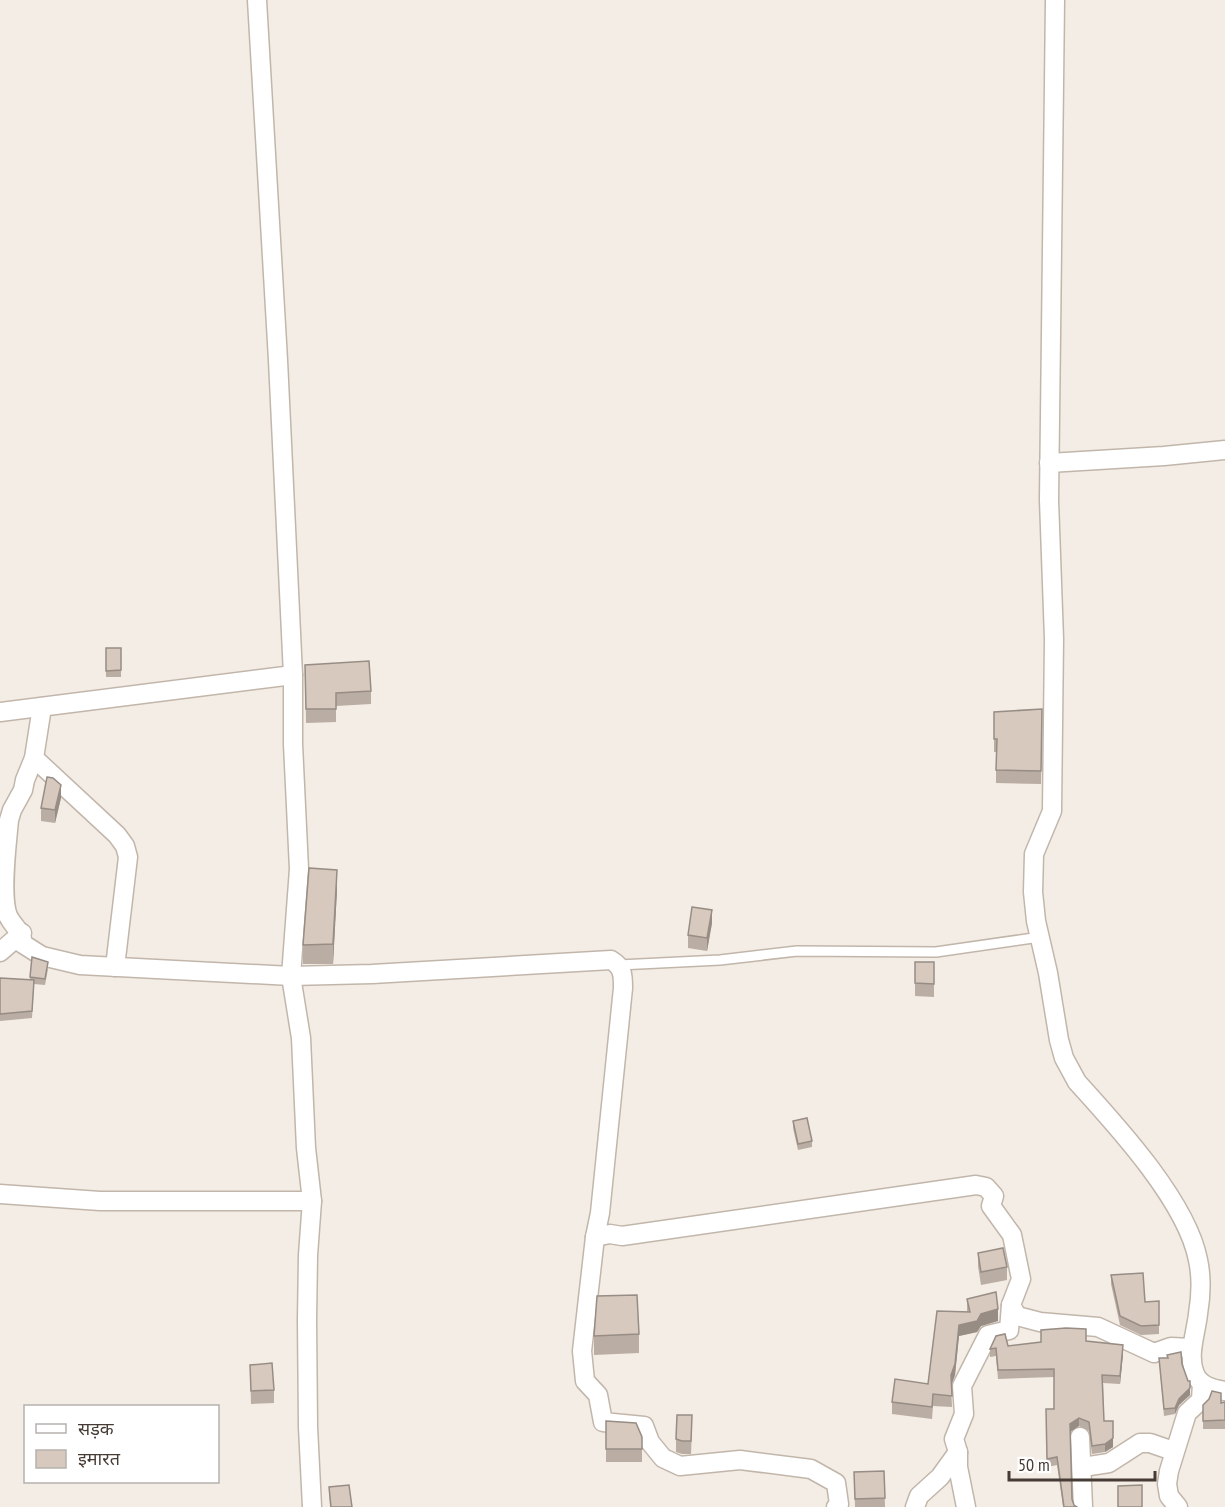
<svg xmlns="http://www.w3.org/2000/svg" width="1225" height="1507" viewBox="0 0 1225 1507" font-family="'PT Sans Narrow','Noto Sans Devanagari',sans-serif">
<rect width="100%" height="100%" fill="#f3ede5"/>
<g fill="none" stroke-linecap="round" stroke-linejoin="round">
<defs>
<polyline id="lane" points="619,965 720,960 797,951 936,952 1040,937"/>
<g id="street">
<polyline points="257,0 278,360 293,675 293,744 299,869 291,976 301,1038 306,1148 312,1201 308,1255 307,1320 308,1427 312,1507"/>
<path d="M1055,0l-6,500 5,139 -2,172 -18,43 -1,38 3,29 12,52 11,67 5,18 13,24c40,44 110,120 121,178 4,18 3,36 0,54 -2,19 -11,42 -3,60 5,12 18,15 30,17"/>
<polyline points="1049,463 1164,456 1225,450"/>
<path d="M42,707l-8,51 -9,22 -2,10 -11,20 -3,10c-2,23 -9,76 -1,96 6,12 13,13 15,28l19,12 38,9 211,11 81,-2 239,-14c12,7 12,15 12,28l-23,225 -5,24 15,-3 12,2 354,-51 10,2 8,9 -3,10 21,29 9,44 -10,26 6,11 23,6 58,5 56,26 17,-6 21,1"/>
<polyline points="0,712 293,675"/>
<polyline points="34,758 117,835 125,846 128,857 115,967"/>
<polyline points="0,952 22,933"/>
<polyline points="0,1194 100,1201 312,1201"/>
<polyline points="595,1237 582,1351 585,1381 598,1395 603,1422 644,1426 650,1442 663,1458 680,1466 740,1460 811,1469 836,1483 839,1504 836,1507"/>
<polyline points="1080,1437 1083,1507"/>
<polyline points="958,1452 958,1467 966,1507"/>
<polyline points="1083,1467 1109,1463 1140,1443 1150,1443 1173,1451"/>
<polyline points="915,1507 919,1496 940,1477 958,1452 954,1439 964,1414 962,1386 988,1335 1009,1330 1011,1305"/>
<polyline points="1178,1507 1169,1496 1167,1484 1169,1471 1187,1413 1201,1400 1202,1383"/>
</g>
</defs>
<!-- lane casing -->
<use href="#lane" stroke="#c2b6ab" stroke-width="12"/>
<!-- street casing -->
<use href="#street" stroke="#c2b6ab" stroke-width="21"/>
<!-- lane -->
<use href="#lane" stroke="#fff" stroke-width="9"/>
<!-- street -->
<use href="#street" stroke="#fff" stroke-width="18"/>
</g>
<!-- wall -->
<g fill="#baada3">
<rect x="106" y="648" width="15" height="29"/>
<polygon points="305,665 371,691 371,704 336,706 336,722 306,723"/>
<polygon points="1042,709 1041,784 996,783 996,752 994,752 994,712"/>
<polygon points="61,798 55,823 41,821 41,808"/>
<polygon points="337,890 333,964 303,964 303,945"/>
<polygon points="712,923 707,951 688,948 688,935"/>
<polygon points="915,962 934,962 934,997 915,996"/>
<polygon points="48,969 45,985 34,984 32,1018 0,1021 0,978 30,980 30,977"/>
<polygon points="793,1121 812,1141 812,1147 798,1150 793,1128"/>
<polygon points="978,1253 1007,1267 1007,1280 981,1285 978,1266"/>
<polygon points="1111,1275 1145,1302 1159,1301 1159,1334 1141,1335 1120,1325 1111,1284"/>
<polygon points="967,1299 998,1321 981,1326 977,1332 959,1336 955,1375 951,1385 952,1407 933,1406 932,1419 892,1414 892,1402 928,1384 967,1312"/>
<polygon points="639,1334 639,1353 594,1355 594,1336"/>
<polygon points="1086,1341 1123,1354 1120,1384 1103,1383 1104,1421 1113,1447 1105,1452 1092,1454 1089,1431 1079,1426 1070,1432 1072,1499 1074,1505 1077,1507 1063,1507 1057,1465 1047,1467 1046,1409 1054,1409 1054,1377 998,1379 996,1356 990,1357 990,1349 1008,1346"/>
<polygon points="1167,1355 1182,1364 1188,1381 1190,1381 1190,1395 1179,1405 1175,1414 1164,1416 1159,1358 1167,1358"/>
<polygon points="250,1365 274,1390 274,1403 251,1404"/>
<polygon points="1225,1402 1225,1429 1203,1429 1203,1405"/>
<polygon points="606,1421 642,1437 642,1462 606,1462"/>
<polygon points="692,1429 691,1454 682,1454 676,1452 676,1439"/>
<polygon points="884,1471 885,1507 855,1507 854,1472"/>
<polygon points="329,1487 352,1507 330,1507"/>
</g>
<!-- shaded-wall -->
<g fill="#978d85">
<polygon points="61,785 61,798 55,823 55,810"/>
<polygon points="337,870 337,890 333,964 333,944"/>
<polygon points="712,910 712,923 707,951 707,938"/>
<polygon points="998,1309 998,1321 981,1326 977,1332 959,1336 955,1375 951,1386 951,1375 959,1325 981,1314"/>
<polygon points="1123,1345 1123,1354 1120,1384 1120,1376"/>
<polygon points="1190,1388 1190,1395 1179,1405 1175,1414 1175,1408 1179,1399"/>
<polygon points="1079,1418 1079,1426 1070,1432 1070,1424"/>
<polygon points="1113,1438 1113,1447 1105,1452 1105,1444"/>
</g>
<!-- building -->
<g fill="#d8c9be" stroke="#978d85" stroke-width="1.5">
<polygon points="106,648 121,648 121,670 106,671"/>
<polygon points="369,661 371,691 336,693 336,709 306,709 305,665"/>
<polygon points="1042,709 1041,771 996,770 997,739 994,739 994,712"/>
<polygon points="47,777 53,778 61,785 55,810 41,808"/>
<polygon points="309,868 337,870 333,944 303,945"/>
<polygon points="692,907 712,910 707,938 688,935"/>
<polygon points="32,957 48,962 45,979 30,977"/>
<polygon points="915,962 934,962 934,984 915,983"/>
<polygon points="0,978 34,980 32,1011 0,1014"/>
<polygon points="807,1118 812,1141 798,1144 793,1121"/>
<polygon points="1003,1248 1007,1267 981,1272 978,1253"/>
<polygon points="1143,1273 1145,1302 1159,1301 1159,1325 1141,1326 1120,1316 1111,1275"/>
<polygon points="996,1292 998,1309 981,1314 977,1321 959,1325 955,1364 951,1375 952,1396 933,1394 932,1407 892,1402 895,1379 928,1384 937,1311 970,1312 967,1299"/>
<polygon points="637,1295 639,1334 594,1336 597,1296"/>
<polygon points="1066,1328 1086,1329 1086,1341 1123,1345 1120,1376 1102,1375 1104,1421 1113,1421 1113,1438 1105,1444 1092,1446 1089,1422 1079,1418 1070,1424 1072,1499 1074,1505 1077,1507 1064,1507 1057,1457 1047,1459 1046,1409 1054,1409 1054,1369 998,1370 996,1348 990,1349 996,1336 1005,1334 1008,1346 1041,1342 1041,1330"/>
<polygon points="1181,1352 1182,1364 1188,1381 1190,1381 1190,1388 1179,1399 1175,1408 1164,1409 1159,1358 1168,1358 1167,1355"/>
<polygon points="272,1363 274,1390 251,1391 250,1365"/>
<polygon points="1212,1391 1221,1393 1221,1403 1225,1402 1225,1420 1203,1421 1203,1405 1209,1399"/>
<polygon points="677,1415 692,1415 691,1441 682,1441 676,1439"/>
<polygon points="606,1421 636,1423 642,1437 642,1449 606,1449"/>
<polygon points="884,1471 885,1498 855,1499 854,1472"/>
<polygon points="349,1485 352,1507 331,1507 329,1487"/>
<polygon points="1142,1485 1142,1507 1118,1507 1118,1486"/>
</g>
<!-- legend -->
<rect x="24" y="1405" width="195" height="78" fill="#ffffff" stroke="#b5b1ae" stroke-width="1.5"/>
<rect x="36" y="1424" width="30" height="9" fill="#ffffff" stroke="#b5b1ae" stroke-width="1.5"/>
<text x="78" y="1435" font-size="18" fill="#463c35">सड़क</text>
<rect x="36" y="1450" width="30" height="18" fill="#d8c9be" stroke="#b5b1ae" stroke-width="1.5"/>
<text x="78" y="1465" font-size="18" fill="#463c35">इमारत</text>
<!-- scale -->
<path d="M1009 1471v9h146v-9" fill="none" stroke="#463c35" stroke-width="3"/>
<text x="1018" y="1471" font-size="18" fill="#463c35" stroke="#ffffff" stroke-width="4.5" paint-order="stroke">50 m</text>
</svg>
